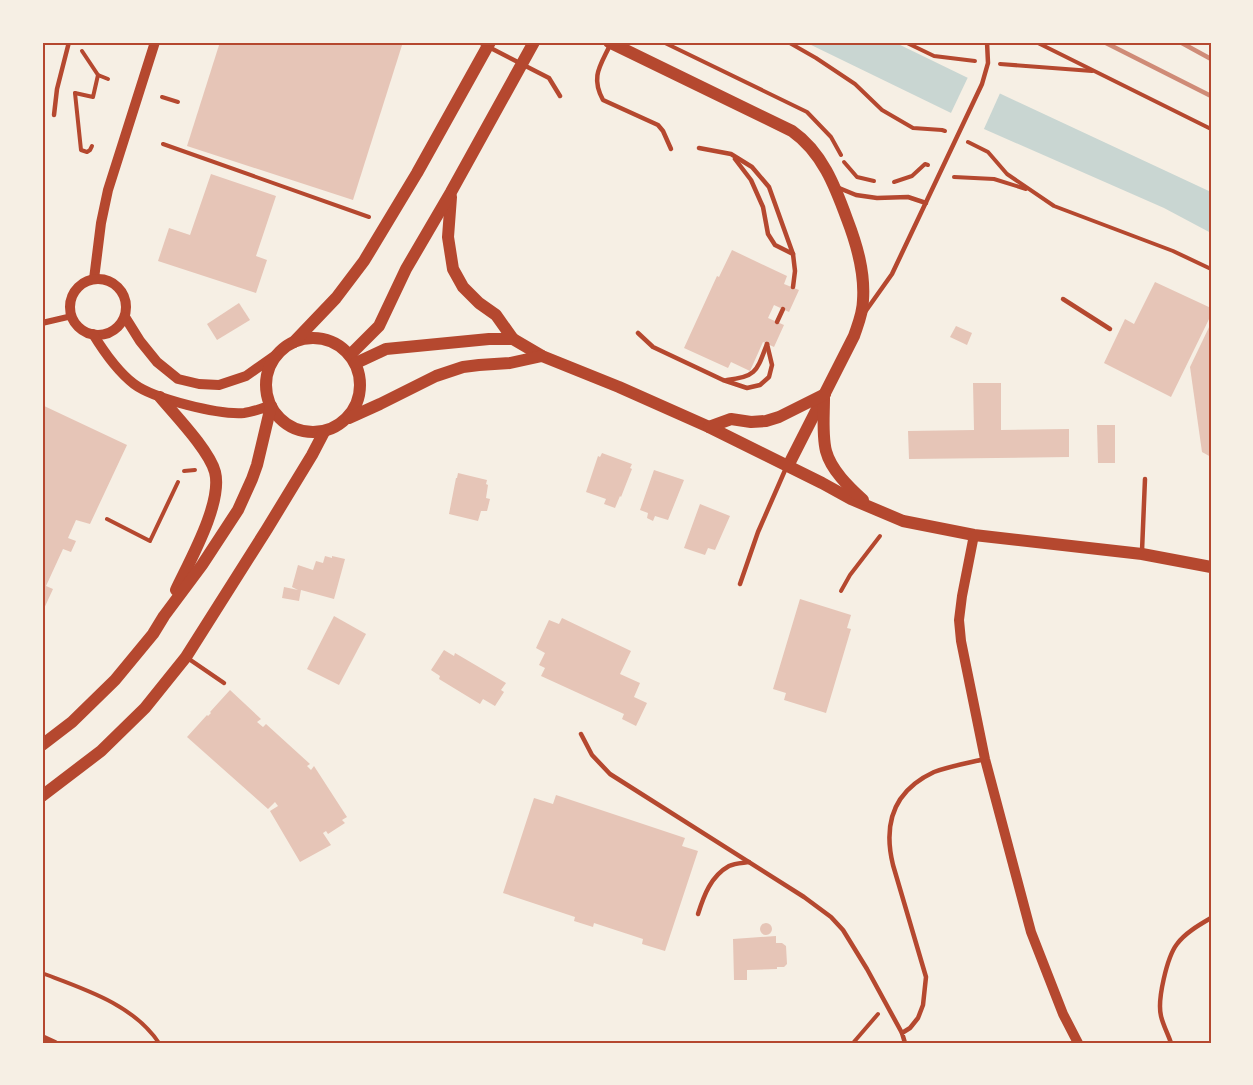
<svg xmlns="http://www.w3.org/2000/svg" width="1253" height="1085" viewBox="0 0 1253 1085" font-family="'Golos Text',sans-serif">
<rect width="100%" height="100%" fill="#f6efe4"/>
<!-- water -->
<polygon fill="#c9d6d2" points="805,42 894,42 1001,94 1211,192 1211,233 1164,208 984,129"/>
<!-- pier -->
<polygon fill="#f6efe4" points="969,75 1001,91 983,131 950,115"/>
<!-- building -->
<g fill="#e6c5b7">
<polygon points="220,42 403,42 353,200 187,146"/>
<polygon points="211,174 276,196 256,256 267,260 256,293 158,261 169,228 190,235"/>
<polygon points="732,250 787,276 784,284 799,290 789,312 774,305 768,318 784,325 774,347 763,342 750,371 731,362 728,368 684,348 717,276 719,277"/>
<polygon points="1155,282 1211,308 1211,315 1171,397 1104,363 1125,319 1134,324"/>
<polygon points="239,303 250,320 217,340 207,324"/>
<polygon points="1211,323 1211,457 1202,452 1190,367"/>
<polygon points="956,326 972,333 967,345 950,337"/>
<polygon points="973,383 1001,383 1001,430 1069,429 1069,457 909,459 908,431 974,430"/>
<polygon points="42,405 127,445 90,524 76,520 68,538 76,541 71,552 63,549 46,586 53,589 42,613"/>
<polygon points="1097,425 1115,425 1115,463 1098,463"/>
<polygon points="602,453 632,464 630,468 632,469 621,497 620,496 615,508 604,504 606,499 586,492 598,456 600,457"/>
<polygon points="654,470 684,480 668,520 655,516 653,521 647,518 648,513 640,510"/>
<polygon points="458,473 487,480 486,484 488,485 486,498 490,499 487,511 481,511 478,521 449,514 456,478 457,478"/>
<polygon points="700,504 730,516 715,550 708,548 705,555 684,548"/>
<polygon points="325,556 332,558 332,556 345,559 334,599 301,590 299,601 282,598 284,587 298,590 292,587 298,565 313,570 316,561 323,563"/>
<polygon points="800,599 851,615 847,628 851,629 826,713 784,700 786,693 773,689"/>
<polygon points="334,616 366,634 339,685 307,669"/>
<polygon points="562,618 631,651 620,674 640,683 634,697 647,703 636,726 622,719 624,714 541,676 545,668 539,665 545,653 536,648 549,620 559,624"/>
<polygon points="444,650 454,656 455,653 506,683 501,690 504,692 495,706 483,699 480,704 439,679 440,676 431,670"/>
<polygon points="230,690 261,719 257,722 263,727 266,724 310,764 307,766 311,770 314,766 347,817 342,820 345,823 328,834 326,831 323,833 331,845 300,862 270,811 278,806 275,802 268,809 187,737 207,715 208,716 211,713 210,712"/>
<polygon points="556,795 685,838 682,846 698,851 665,951 642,944 643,939 594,923 593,927 574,921 575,917 503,893 534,798 553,804"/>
<circle cx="766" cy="929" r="6"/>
<polygon points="776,936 776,943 782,943 786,946 787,964 784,967 777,967 777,969 747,970 747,980 734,980 733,939"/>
</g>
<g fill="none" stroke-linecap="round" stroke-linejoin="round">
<!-- path -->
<g stroke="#b5482f" stroke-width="4">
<polyline points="663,42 807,112 831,137 841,155"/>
<polyline points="788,42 816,58 855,84 882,110 913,128 942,130 945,131"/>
<polyline points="905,42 934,56 975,61"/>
<polyline points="1036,42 1211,129"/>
<polyline points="82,51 98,75"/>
<polyline points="1000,64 1092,71"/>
<polyline points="75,93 81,150 87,152 90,150 92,146"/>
<polyline points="75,93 93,97 98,75 108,79"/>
<polyline points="162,97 178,102"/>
<polyline points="968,142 988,152 1007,174 1054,206 1173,251 1211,269"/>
<polyline points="163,144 369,217"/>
<polyline points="844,162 857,177 874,181"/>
<polyline points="954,177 994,179 1026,189"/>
<polyline points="894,182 912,176 925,164 928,165"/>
<polyline points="184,471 195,470"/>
<polyline points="107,519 150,541 178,482"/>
<polyline points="841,591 850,575 880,536"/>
<path d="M42,973c42,16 91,31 117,70"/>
<polyline points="853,1043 878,1014"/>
</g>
<!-- service -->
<g stroke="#b5482f" stroke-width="4.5">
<polyline points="479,42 549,78 560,96"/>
<path d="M611,43c-10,22 -21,33 -8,57l55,25 5,6 8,18"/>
<polyline points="54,115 57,89 69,42"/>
<polyline points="699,148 731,154 752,167 769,187 793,254 795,271 793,287"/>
<polyline points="735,159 751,180 763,207 768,234 775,245 793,254"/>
<polyline points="839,188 856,195 877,198 908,197 926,203"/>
<polyline points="1063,299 1110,329"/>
<polyline points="865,312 892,274 982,84 988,63 987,42"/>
<polyline points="777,322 783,309"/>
<polyline points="638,333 653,347 723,380 747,388 760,385 769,377 772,365 767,344"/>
<path d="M727,380c30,-3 30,-10 40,-36"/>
<polyline points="1142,551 1145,479"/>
<polyline points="740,584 758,532 786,468"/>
<polyline points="186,657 224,683"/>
<polyline points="581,734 592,755 610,774 804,897 831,917 843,930 867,969 902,1033"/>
<path d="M698,914c6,-19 13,-38 31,-48 6,-3 14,-3 20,-4"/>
<path d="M905,1043l-3,-10 8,-5 8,-10 5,-13 3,-28 -33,-112c-10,-41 0,-74 41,-93 16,-6 34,-9 51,-13"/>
<path d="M1171,1043c-3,-9 -8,-18 -10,-27 -4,-16 6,-59 16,-72 8,-11 22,-19 34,-26"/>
</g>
<!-- minor -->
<g stroke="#b5482f" stroke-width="6">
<polyline points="42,323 72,316"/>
<polyline points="42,1037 55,1043"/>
</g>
<!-- tertiary -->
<g stroke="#b5482f" stroke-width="10">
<polyline points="94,279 101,223 108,190 155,42"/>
<circle cx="98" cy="307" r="28"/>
<polyline points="125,317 140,341 157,362 178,379 199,384 219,385 246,376 280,352"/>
<path d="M93,334c11,18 24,37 41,50 20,15 85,31 110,29 9,-1 18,-5 27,-7"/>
<polyline points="974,535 962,596 959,620 961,641 985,759 1031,932 1063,1014 1078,1043"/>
</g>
<!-- secondary -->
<g stroke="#b5482f" stroke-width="12">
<path d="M609,42l183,89c30,21 43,55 55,88 10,26 18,53 16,81 0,13 -5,24 -9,36l-66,130"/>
<polyline points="451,197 448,237 453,269 463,287 479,303 496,315 513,339"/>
<circle cx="313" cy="385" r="47"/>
<polyline points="294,342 336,298 364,261 417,173 490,42"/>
<polyline points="350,355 379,326 406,269 451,192 534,42"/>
<polyline points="356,363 386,349 489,339 513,339 542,356 619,387 709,427 822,483 851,499 903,521 974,535 1142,554 1211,567"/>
<path d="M160,397c15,18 49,53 55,75 8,31 -26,90 -39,118"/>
<path d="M824,398c0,17 -2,37 2,53 5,19 23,36 37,49"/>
<polyline points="349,418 380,404 436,376 463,367 479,365 510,363 542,356"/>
<polyline points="709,427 731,419 751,422 766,421 779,417 825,394"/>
<polyline points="42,745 72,722 115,680 153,634 164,616 202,565 238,510 252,479 257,465 271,406"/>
<polyline points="42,796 101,751 145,708 186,657 267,529 312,455 324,432"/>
</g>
<!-- rail -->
<g stroke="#cf8b77" stroke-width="4.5">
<polyline points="1104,42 1211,96"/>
<polyline points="1180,42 1211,59"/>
</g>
</g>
<!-- border -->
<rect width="1253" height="1085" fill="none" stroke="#f6efe4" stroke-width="87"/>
<rect x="44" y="44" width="1166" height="998" fill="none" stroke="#b5482f" stroke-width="2"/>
</svg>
